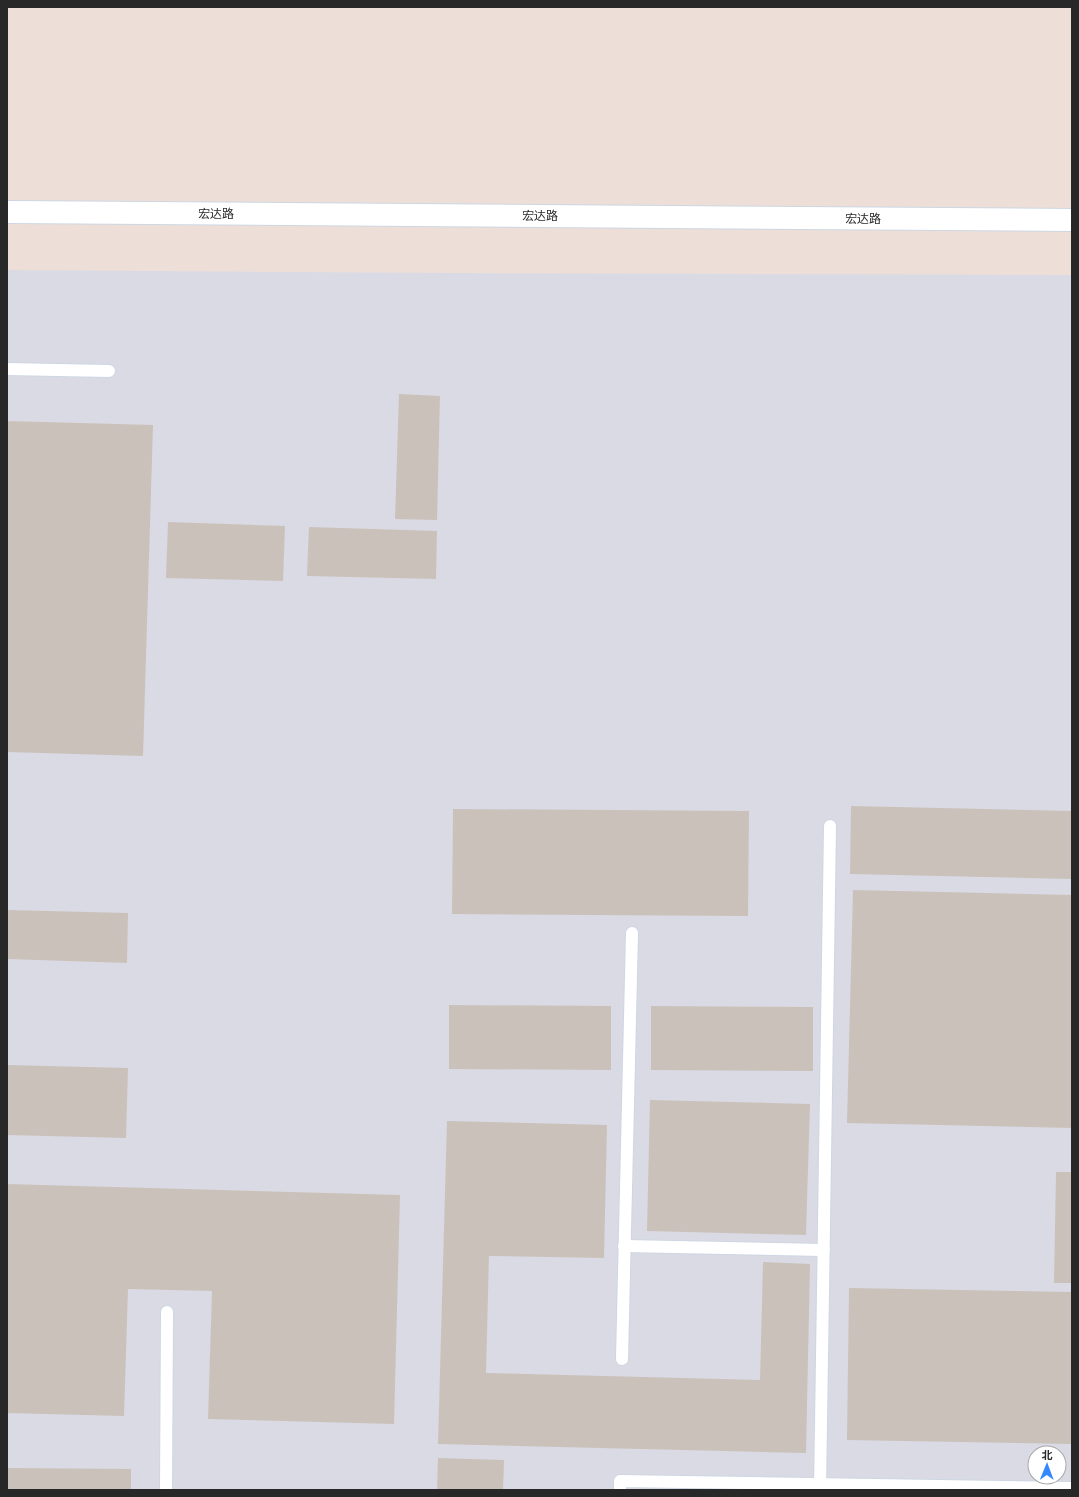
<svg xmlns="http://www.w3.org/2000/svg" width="1079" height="1497" viewBox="0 0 1079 1497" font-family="Arial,'Noto Sans SC',sans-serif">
<rect width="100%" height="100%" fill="#eddfd8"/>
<!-- industrial -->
<path fill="#dadae4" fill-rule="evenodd" d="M7,270l449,3 616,2v1215h-1065zM1035,1453h24v24h-24z"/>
<!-- building -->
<g fill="#cac1ba">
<polygon points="399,394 440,396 437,520 395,519"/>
<polygon points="7,421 153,425 143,756 7,752"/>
<polygon points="168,522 285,526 283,581 166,578"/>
<polygon points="309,527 437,531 436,579 307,576"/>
<polygon points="851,806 1072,811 1072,879 850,874"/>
<polygon points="453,809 749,811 748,916 452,914"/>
<polygon points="853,890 1072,895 1072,1128 847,1123"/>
<polygon points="7,910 128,913 127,963 7,959"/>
<polygon points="449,1005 611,1006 611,1070 449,1069"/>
<polygon points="651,1006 813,1007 813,1071 651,1070"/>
<polygon points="7,1065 128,1068 126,1138 7,1135"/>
<polygon points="650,1100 810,1104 806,1235 647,1231"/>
<polygon points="447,1121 607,1125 604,1258 489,1256 486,1373 760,1380 763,1262 810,1264 806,1453 438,1444"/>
<polygon points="1056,1172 1072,1172 1072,1283 1054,1283"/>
<polygon points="7,1184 400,1195 394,1424 208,1419 212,1291 128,1289 124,1416 7,1413"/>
<polygon points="849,1288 1072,1292 1072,1444 847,1440"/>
<polygon points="438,1458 504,1460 503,1490 437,1490"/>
<polygon points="7,1468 131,1469 131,1490 7,1490"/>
</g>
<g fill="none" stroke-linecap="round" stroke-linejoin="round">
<defs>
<g id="service">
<polyline points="7,369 109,371"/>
<polyline points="624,1246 824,1250"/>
<polyline points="622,1359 632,933"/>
<polyline points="166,1490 167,1312"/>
<polyline points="620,1490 620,1481 1072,1488"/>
<polyline points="820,1490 830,826"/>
</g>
<polyline id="tertiary" points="7,212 1072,220"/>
</defs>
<!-- service casing -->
<use href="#service" stroke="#cdd7e3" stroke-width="14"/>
<!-- tertiary casing -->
<use href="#tertiary" stroke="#cdd7e3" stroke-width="24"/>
<!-- service -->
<use href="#service" stroke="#fff" stroke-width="12"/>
<!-- tertiary -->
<use href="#tertiary" stroke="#fff" stroke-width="22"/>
</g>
<g text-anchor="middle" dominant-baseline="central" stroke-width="3.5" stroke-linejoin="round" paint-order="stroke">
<!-- street labels -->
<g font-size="12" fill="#282828" stroke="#fff">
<text x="216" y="214">宏达路</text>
<text x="540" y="216">宏达路</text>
<text x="863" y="219">宏达路</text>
</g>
</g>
<!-- border -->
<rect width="1079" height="1497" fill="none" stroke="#282828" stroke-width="16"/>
<!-- north arrow -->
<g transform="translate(1047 1465) rotate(1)"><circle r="19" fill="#ffffff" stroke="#a9a9a9"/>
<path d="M0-3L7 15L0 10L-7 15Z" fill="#3388ff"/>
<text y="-6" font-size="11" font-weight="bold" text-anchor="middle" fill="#282828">北</text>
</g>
</svg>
